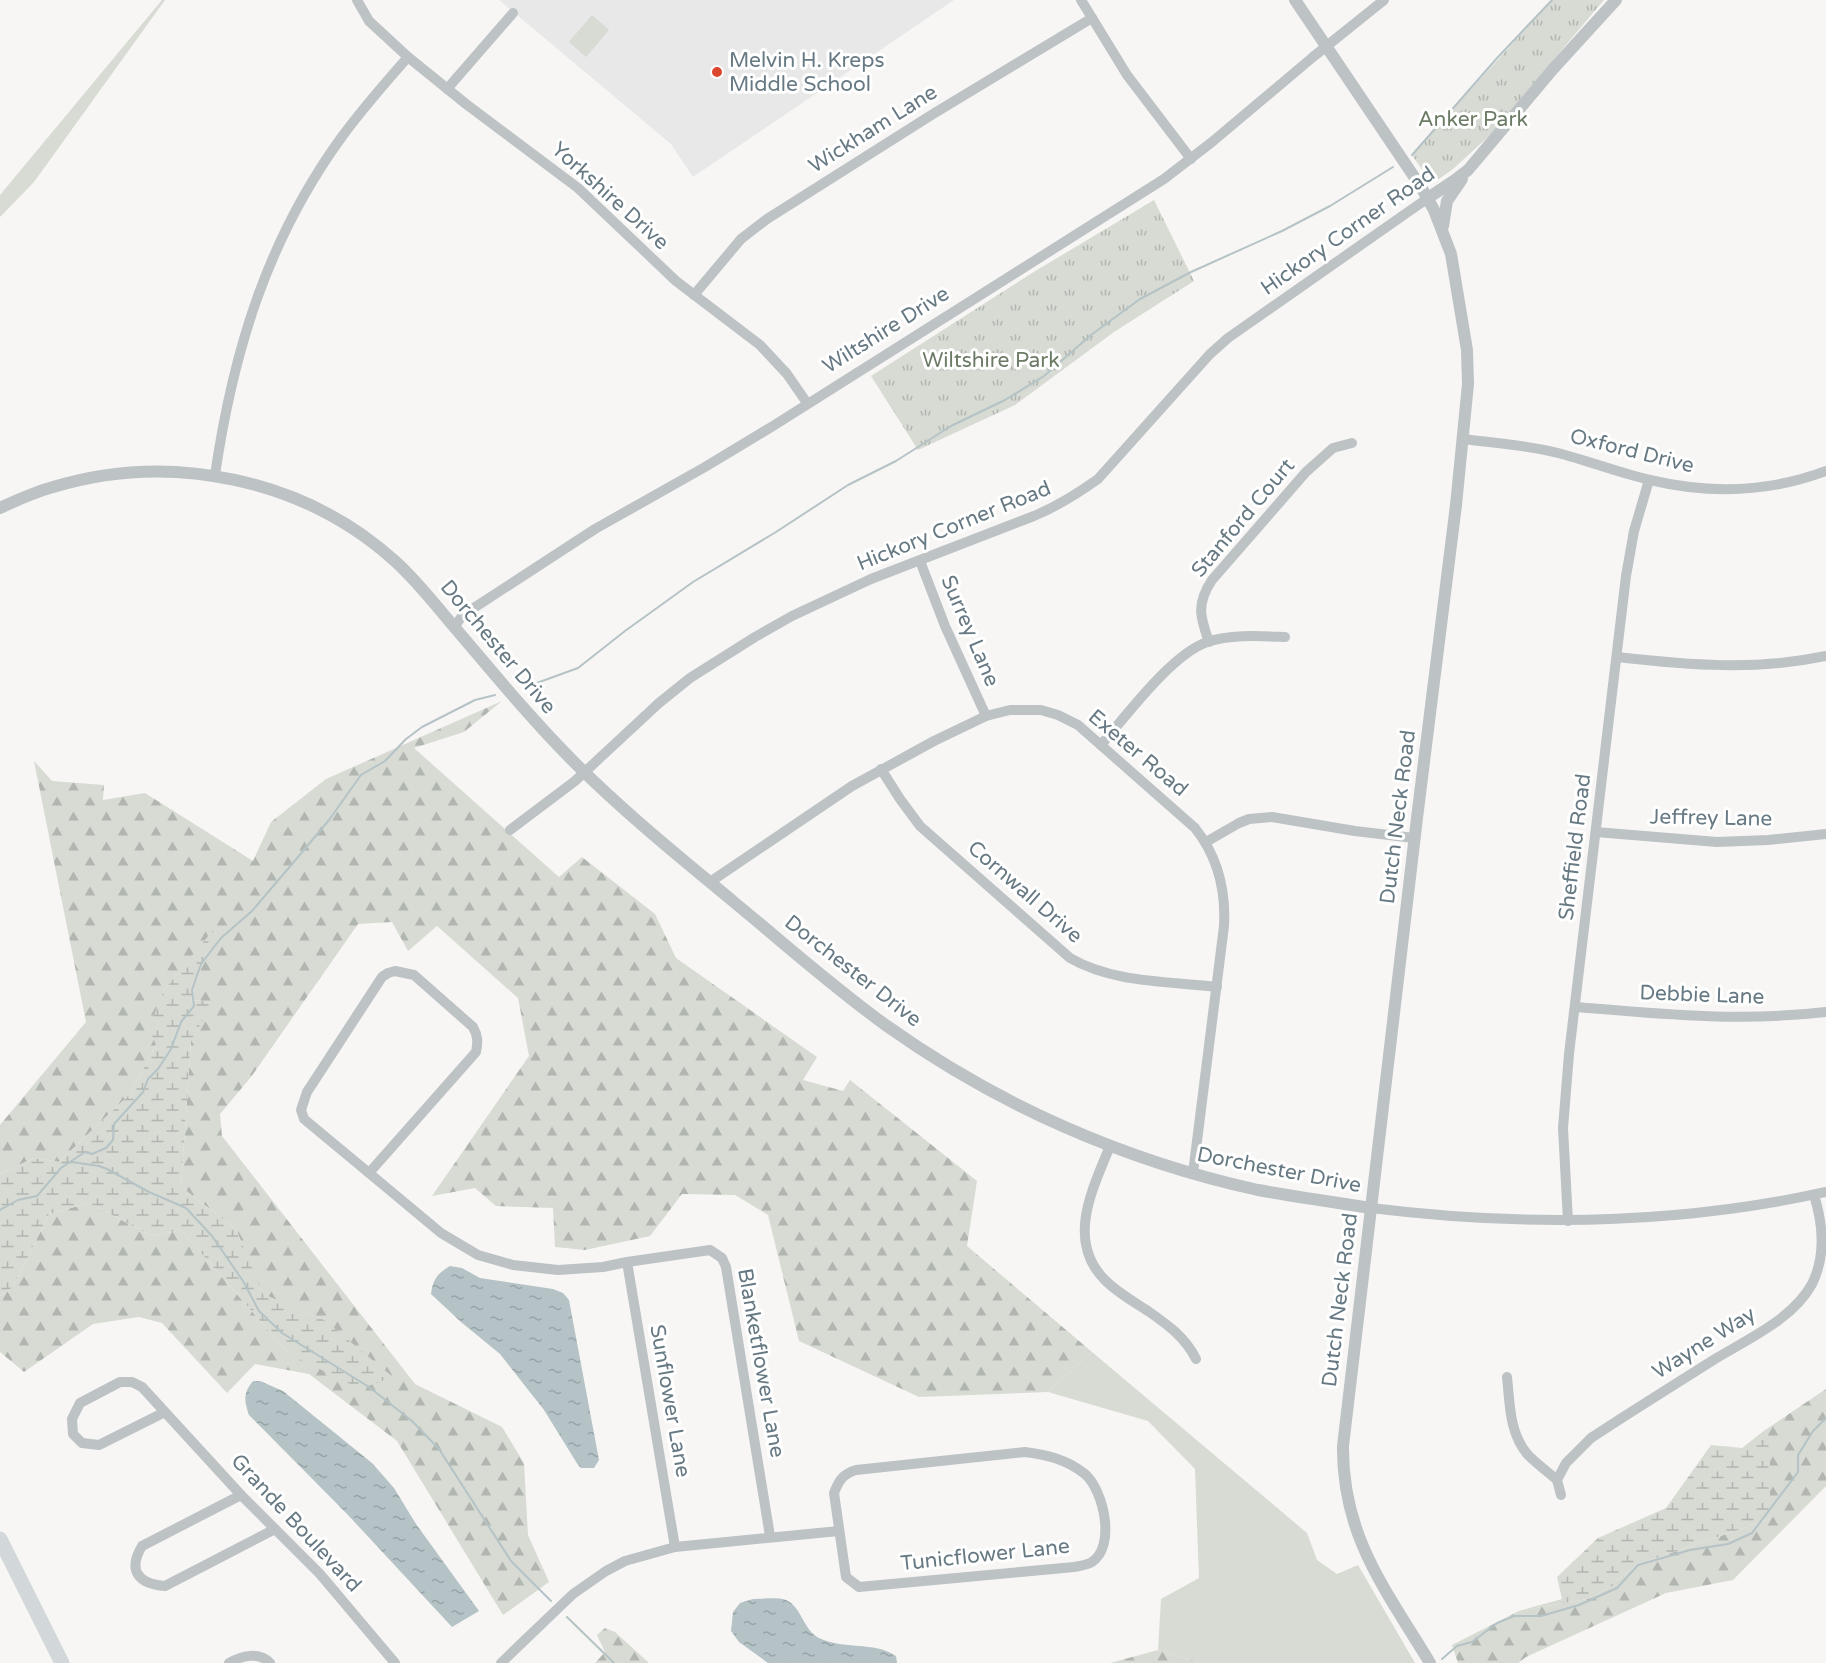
<svg xmlns="http://www.w3.org/2000/svg" width="1826" height="1663" viewBox="0 0 1826 1663" font-family="'Varela Round',sans-serif">
<defs>
<pattern id="forest-firs" width="22" height="20" patternUnits="userSpaceOnUse" patternTransform="scale(1.5)"><rect width="22" height="20" fill="#d7dbd3"/><path d="M5 1l3.5 6h-7zM16 11l3.5 6h-7z" fill="#b2b6b1"/></pattern>
<pattern id="wetland-marsh" width="20" height="14" patternUnits="userSpaceOnUse" patternTransform="scale(1.5)"><rect width="20" height="14" fill="#d7dbd3"/><path d="M1 5h8M5 5V1M11 12h8M15 12V8" fill="none" stroke="#b2b6b1"/></pattern>
<pattern id="park-tufts" width="24" height="20" patternUnits="userSpaceOnUse" patternTransform="scale(1.5)"><rect width="24" height="20" fill="#d7dbd3"/><path d="M3 7l-1-3M5 7V3M7 7l1-3M15 17l-1-3M17 17v-4M19 17l1-3" fill="none" stroke="#b2b6b1"/></pattern>
<pattern id="water-ripples" width="26" height="14" patternUnits="userSpaceOnUse" patternTransform="scale(1.5)"><rect width="26" height="14" fill="#b5c3c6"/><path d="M2 4q2-2 4 0t4 0M15 11q2-2 4 0t4 0" fill="none" stroke="#97a3a6"/></pattern>
</defs>
<rect width="100%" height="100%" fill="#f7f6f4"/>
<!-- built -->
<polygon fill="#e7e8e7" points="499,0 954,0 693,177 671,144"/>
<!-- grass -->
<g fill="#d7dbd3">
<polygon points="162,0 165,0 34,182 0,217 0,195"/>
<polygon points="592,15 609,30 586,57 569,42"/>
<polygon points="1092,1352 1307,1533 1317,1560 1337,1574 1358,1565 1415,1663 1202,1663 1158,1650 1161,1599 1199,1578 1195,1469 1148,1421 1048,1392"/>
</g>
<!-- forest -->
<g fill="url(#forest-firs)">
<polygon points="502,701 464,732 414,748 559,877 582,857 655,914 676,958 817,1057 803,1080 843,1091 850,1080 977,1181 967,1246 1092,1352 1048,1392 919,1397 799,1341 768,1215 735,1195 682,1194 650,1236 585,1250 555,1247 553,1208 496,1206 475,1188 432,1196 529,1056 518,998 437,926 408,951 392,922 358,924 251,1077 220,1114 222,1136 415,1384 502,1427 524,1463 528,1535 549,1582 503,1615 397,1441 309,1374 255,1364 227,1393 162,1323 139,1317 93,1324 24,1372 0,1352 0,1296 13,1287 49,1214 89,1203 152,1236 181,1230 289,1354 324,1320 262,1294 236,1229 181,1187 191,1041 212,1002 191,1000 213,931 164,990 156,1045 130,1094 59,1162 34,1158 0,1174 0,1125 86,1022 34,761 52,781 104,785 103,800 145,793 253,861 271,822 326,779"/>
<polygon points="1826,1389 1826,1486 1733,1580 1666,1593 1526,1657 1518,1663 1458,1663 1452,1645 1519,1611 1592,1598 1639,1564 1770,1519 1770,1440 1765,1430"/>
<polygon points="605,1628 615,1632 649,1663 595,1663 605,1652 597,1635"/>
<polygon points="1158,1650 1202,1663 1110,1663"/>
</g>
<!-- wetland -->
<g fill="url(#wetland-marsh)">
<polygon points="214,929 191,1000 213,1002 191,1041 181,1187 236,1229 263,1294 324,1320 393,1377 360,1389 289,1354 181,1230 152,1236 89,1203 49,1214 13,1287 0,1296 0,1174 34,1158 59,1162 130,1094 156,1045 149,1028 164,990"/>
<polygon points="1765,1430 1770,1439 1770,1519 1639,1564 1592,1598 1519,1611 1562,1599 1557,1577 1598,1538 1666,1508 1711,1445 1742,1448"/>
</g>
<!-- park -->
<g fill="url(#park-tufts)">
<polygon points="1552,0 1604,0 1488,137 1453,169 1439,179 1428,178 1412,155 1414,152"/>
<polygon points="1154,200 1194,281 1114,332 1015,405 918,450 871,376 1032,273"/>
</g>
<!-- water -->
<g fill="url(#water-ripples)">
<path d="M450,1266l12,2 18,10 73,11 10,4 6,7 30,160 -5,8h-13l-3,-3 -34,-55 -44,-56 -39,-32 -30,-28c2,-15 6,-20 19,-28z"/>
<path d="M253,1381h7l23,10 89,72 22,25 22,36 63,87 -27,16 -104,-112 -99,-100c-5,-14 -6,-22 4,-34z"/>
<path d="M753,1599c9,0 24,-2 33,1 16,7 17,30 33,38 24,12 55,3 77,18l1,7h-129l-29,-21 -8,-11 2,-19 7,-9z"/>
</g>
<g fill="none" stroke-linecap="round" stroke-linejoin="round">
<!-- stream -->
<g stroke="#b5c3c6" stroke-width="2">
<polyline points="1412,155 1498,57 1552,0"/>
<polyline points="523,688 578,668 625,631 693,582 776,532 848,485 896,461 951,426 1005,400 1044,376 1091,335 1140,299 1191,272 1282,231 1330,206 1393,167"/>
<polyline points="72,1162 99,1166 107,1169 149,1192 186,1208 212,1236 243,1281 259,1311 282,1333 369,1387 412,1421 439,1449 511,1561 551,1601"/>
<polyline points="0,1210 18,1200 37,1196 61,1168 85,1152 92,1154 106,1148 113,1140 114,1124 143,1092 148,1079 158,1069 171,1049 181,1022 194,1006 192,990 201,964 221,938 252,911 298,857 329,820 361,775 385,761 406,739 422,727 475,700 495,695"/>
<polyline points="567,1617 614,1663"/>
<polyline points="1442,1659 1457,1646 1472,1642 1497,1623 1514,1616 1541,1616 1579,1605 1617,1588 1638,1565 1690,1550 1728,1544 1752,1533 1798,1472 1798,1455 1813,1431 1826,1418"/>
</g>
<!-- minor -->
<g stroke="#bdc2c5" stroke-width="10">
<polyline points="357,0 369,21 408,57 466,104 578,188 676,281 760,345 787,374 807,403"/>
<polyline points="1081,0 1127,75 1191,159"/>
<polyline points="447,89 513,13"/>
<polyline points="694,295 741,239 767,219 933,114 1092,18"/>
<path d="M1463,439c32,4 64,6 95,14 31,8 61,20 92,27 59,14 120,12 176,-9"/>
<path d="M215,475c18,-123 52,-235 126,-337 21,-29 44,-55 67,-81"/>
<polyline points="920,561 945,626 986,716"/>
<polyline points="454,627 463,615 595,529 705,467 773,426 1164,179 1212,142 1313,57 1384,0"/>
<path d="M1209,642c-9,-25 -13,-38 3,-62l94,-108 27,-24 19,-5"/>
<path d="M1617,657c71,8 139,14 209,-1"/>
<path d="M1101,745c26,-30 70,-90 106,-103 23,-8 54,-6 78,-5"/>
<path d="M881,769l19,30 20,27 150,132c43,25 98,23 147,29"/>
<path d="M510,830l65,-49 84,-78 31,-25 65,-41 37,-21 79,-37 163,-63c24,-10 43,-22 64,-37l112,-125 18,-16 200,-140"/>
<polyline points="1596,832 1717,842 1768,840 1826,834"/>
<polyline points="1206,842 1239,823 1249,819 1272,817 1355,831 1414,838"/>
<path d="M710,882l142,-96 82,-45 52,-25 24,-6h31l17,5 20,10 117,103c23,29 31,62 29,98l-31,247"/>
<path d="M395,971l19,4 59,52c5,9 5,15 3,25l-107,121 -65,-54 -3,-9 6,-18 75,-115 6,-4z"/>
<path d="M1576,1007c84,7 166,15 250,5"/>
<path d="M1110,1146c-17,42 -44,94 -6,133 12,13 29,22 44,32 20,14 37,26 48,48"/>
<polyline points="369,1173 441,1233 478,1255 513,1265 558,1270 603,1267 627,1262 710,1250 722,1258 726,1267 770,1536"/>
<path d="M1371,1208c153,19 305,17 455,-16"/>
<polyline points="1568,1221 1563,1128 1569,1054 1626,576 1634,531 1649,480"/>
<polyline points="627,1262 675,1547"/>
<path d="M1507,1377c3,27 2,56 21,78 9,9 20,17 29,25"/>
<polyline points="165,1412 99,1445 82,1443 73,1434 72,1419 80,1403 120,1382 132,1382 142,1387 241,1495 320,1574 395,1663"/>
<path d="M1025,1452c22,3 41,7 60,22 19,17 31,72 7,88 -5,3 -13,4 -18,5l-215,20 -13,-10 -12,-84c5,-13 9,-19 22,-23z"/>
<path d="M241,1495l-99,51c-15,25 -3,38 23,40l110,-57"/>
<path d="M1561,1495l-4,-15 9,-17 25,-25c41,-27 83,-53 124,-79 33,-20 78,-40 97,-75 14,-28 11,-60 2,-89"/>
<path d="M229,1663c12,-7 30,-12 41,0"/>
<polyline points="501,1663 573,1594 606,1571 625,1561 675,1547 839,1531"/>
</g>
<!-- tertiary -->
<g stroke="#bdc2c5" stroke-width="12">
<path d="M1295,0l126,187 13,23 17,44 16,96 1,34 -12,121 -39,313 -74,628c-1,90 43,144 87,217"/>
<polyline points="1428,198 1455,180 1468,170 1553,69 1616,0"/>
<polyline points="1443,226 1447,201 1462,179"/>
<path d="M0,508c17,-8 35,-16 53,-21 118,-36 252,-8 343,75 23,21 40,44 60,67 39,46 77,92 119,134 50,50 106,95 160,140 50,41 99,85 152,123 111,79 238,135 371,164 38,7 75,12 113,18"/>
</g>
<!-- secondary -->
<polyline stroke="#d2d8da" stroke-width="15" points="0,1539 62,1663"/>
</g>
<!-- markers -->
<circle fill="#dc462e" stroke="#fff" stroke-width="2" cx="717" cy="72" r="6"/>
<g text-anchor="middle" dominant-baseline="central" stroke-width="6" stroke-linejoin="round" paint-order="stroke">
<!-- poi labels -->
<g font-size="21" fill="#677983" stroke="#fff" text-anchor="start">
<text x="729" y="60">Melvin H. Kreps<tspan x="729" dy="24">Middle School</tspan></text>
</g>
<!-- park labels -->
<g font-size="21" fill="#6c7b65" stroke="#fff">
<text x="1473" y="119">Anker Park</text>
<text x="991" y="360">Wiltshire Park</text>
</g>
<!-- street labels -->
<g font-size="21" fill="#677983" stroke="#fff">
<text transform="translate(873 129) rotate(-32)">Wickham Lane</text>
<text transform="translate(610 196) rotate(42)">Yorkshire Drive</text>
<text transform="translate(1348 231) rotate(-35)">Hickory Corner Road</text>
<text transform="translate(886 330) rotate(-32)">Wiltshire Drive</text>
<text transform="translate(1632 451) rotate(14)">Oxford Drive</text>
<text transform="translate(1243 518) rotate(-50)">Stanford Court</text>
<text transform="translate(954 526) rotate(-22)">Hickory Corner Road</text>
<text transform="translate(970 631) rotate(67)">Surrey Lane</text>
<text transform="translate(498 647) rotate(50)">Dorchester Drive</text>
<text transform="translate(1138 753) rotate(40)">Exeter Road</text>
<text transform="translate(1398 817) rotate(-83)">Dutch Neck Road</text>
<text transform="translate(1711 818) rotate(1)">Jeffrey Lane</text>
<text transform="translate(1575 847) rotate(-83)">Sheffield Road</text>
<text transform="translate(1025 892) rotate(41)">Cornwall Drive</text>
<text transform="translate(853 971) rotate(38)">Dorchester Drive</text>
<text transform="translate(1702 995) rotate(2)">Debbie Lane</text>
<text transform="translate(1279 1170) rotate(11)">Dorchester Drive</text>
<text transform="translate(1340 1300) rotate(-83)">Dutch Neck Road</text>
<text transform="translate(1704 1343) rotate(-32)">Wayne Way</text>
<text transform="translate(761 1363) rotate(80)">Blanketflower Lane</text>
<text transform="translate(670 1401) rotate(80)">Sunflower Lane</text>
<text transform="translate(296 1523) rotate(47)">Grande Boulevard</text>
<text transform="translate(985 1555) rotate(-6)">Tunicflower Lane</text>
</g>
</g>
</svg>
